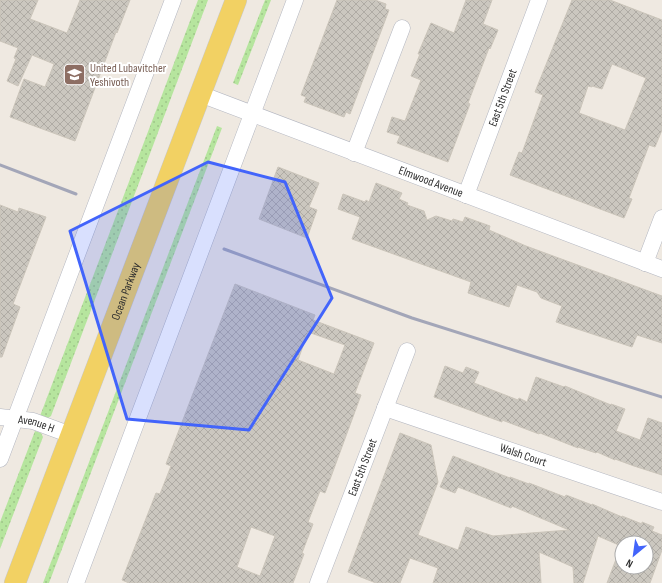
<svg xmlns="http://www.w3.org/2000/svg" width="662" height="583" viewBox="0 0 662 583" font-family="'Sofia Sans Condensed',sans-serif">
<defs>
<pattern id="grass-dots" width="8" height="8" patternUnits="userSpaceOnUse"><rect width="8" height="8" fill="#b6e59e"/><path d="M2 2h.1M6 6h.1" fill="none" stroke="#9dc588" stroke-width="1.8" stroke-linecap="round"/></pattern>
<pattern id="building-cross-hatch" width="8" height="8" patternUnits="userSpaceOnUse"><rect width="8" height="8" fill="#cbc7bf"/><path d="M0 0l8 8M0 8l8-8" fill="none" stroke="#afaba4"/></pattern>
</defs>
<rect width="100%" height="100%" fill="#efe9e1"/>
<!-- grass -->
<g fill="url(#grass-dots)">
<polygon points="198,0 208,0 51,416 48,418 40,416"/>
<polygon points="265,0 271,0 238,85 233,83"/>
<polygon points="217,126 222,128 49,583 43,583"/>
<polygon points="35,431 41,433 43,437 0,549 0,522"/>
</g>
<!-- building -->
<g fill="url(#building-cross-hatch)" stroke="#cbc5ba" fill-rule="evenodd">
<polygon points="0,0 38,0 30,19 67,33 80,0 130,0 117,33 116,32 75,141 10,117 24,79 45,87 54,64 32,55 18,86 7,81 16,59 14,58 18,48 0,41"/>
<polygon points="337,0 375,0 386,4 385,9 389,10 350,114 346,112 344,117 304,102 306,97 301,95"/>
<polygon points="466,0 492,0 483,24 498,30 490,49 489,48 468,103 470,104 448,162 397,143 400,136 387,132 392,117 405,121 421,80 411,76 420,54 418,54 431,23 454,33"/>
<path d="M572,0h38l52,20v110l-7,17 -6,-2 -20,53 3,1 -8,19 -114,-43 9,-23 3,1 21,-58 -8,-3zM612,64l34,14 -21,52 -46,-17 9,-27 4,1v-1l10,3z"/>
<polygon points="278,167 319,183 309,207 317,210 307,238 259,219"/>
<polygon points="376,183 402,193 399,199 408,203 407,205 424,211 427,220 436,216 452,221 453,219 463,222 465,217 490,226 489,230 526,246 662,296 662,343 637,335 632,347 556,322 562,306 541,298 537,292 517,285 509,307 468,293 471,282 352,239 360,217 338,209 343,194 365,202 366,200 369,202"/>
<polygon points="0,205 18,212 19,208 46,217 13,304 20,307 2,357 0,357"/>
<path d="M235,284l80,31 -2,5 61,23 -19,50 6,2 -36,98 -5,-2 -12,31 5,2 -11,29 2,1 -11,29h-164l-7,-3 34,-87 4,1 11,-28 -5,-2zM308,332l37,13 -11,29 -36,-14zM251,527l24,9 -15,40 -23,-9z"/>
<polygon points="445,366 463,373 466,367 479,372 474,383 518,400 519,398 527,402 536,377 564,387 565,386 611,405 611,404 625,409 616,431 640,440 648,418 662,423 662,475 634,466 615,459 615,460 597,452 596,453 578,447 578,448 540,433 539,434 502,420 502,422 434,397"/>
<path d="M400,433l31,12 7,37 -20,53 40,15 8,-23 27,9 76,-6 -57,-24 -1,2 -53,-21 -3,6 -15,-6 13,-31 57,22v-1l19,7v-1l36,14 1,-2 26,10v-1l30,13v-1l20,8v-2l12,5 -2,4 10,4v15l-12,33h-43l14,-37 -23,-10 -15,47h-9l-1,-16 -34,-15 2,31h-108l5,-15 -28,-10 -10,25h-24l-28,-11zM622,543h24v24h-24z"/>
</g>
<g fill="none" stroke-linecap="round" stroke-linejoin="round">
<defs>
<g id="minor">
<path id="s1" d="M200,94l462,175"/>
<polyline points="354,153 402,28"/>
<path id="s2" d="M466,195l73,-195"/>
<polyline points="645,263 662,218"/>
<path id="s3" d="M385,408l277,94"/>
<path id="s4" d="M0,417l33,4 38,14"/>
<polyline points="0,459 173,0"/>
<polyline points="76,583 295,0"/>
<path id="s5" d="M318,583l89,-232"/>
</g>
<g id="major">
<path id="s6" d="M15,583l221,-583"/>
</g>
</defs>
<!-- minor casing -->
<use href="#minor" stroke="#b4b7c1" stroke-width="17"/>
<!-- major casing -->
<use href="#major" stroke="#c9c9c9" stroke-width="22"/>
<!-- minor -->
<use href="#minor" stroke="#fff" stroke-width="16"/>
<!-- major -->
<use href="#major" stroke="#f2d163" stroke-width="21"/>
<!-- rail -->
<g stroke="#a3a6b8" stroke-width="3">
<polyline points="0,165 76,194"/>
<polyline points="224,249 412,318 662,397"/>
</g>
</g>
<!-- marked area -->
<path fill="#4264fb" fill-opacity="0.2" stroke="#4264fb" stroke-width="3" stroke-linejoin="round" d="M208,162l77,20 47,116 -83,132 -122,-11 -57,-188z"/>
<!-- icons -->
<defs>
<symbol id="school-square" viewBox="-11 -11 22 22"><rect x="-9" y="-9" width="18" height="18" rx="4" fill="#8d6e63" stroke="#fff"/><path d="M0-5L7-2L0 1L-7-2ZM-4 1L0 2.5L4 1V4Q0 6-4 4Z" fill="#fff"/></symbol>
</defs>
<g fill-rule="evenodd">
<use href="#school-square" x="62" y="62" width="25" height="25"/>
</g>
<g text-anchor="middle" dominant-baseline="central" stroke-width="4" stroke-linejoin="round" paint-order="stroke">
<!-- education labels -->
<g font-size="12" fill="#785e54" stroke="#fff" text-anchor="start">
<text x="90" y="68">United Lubavitcher<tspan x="90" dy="14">Yeshivoth</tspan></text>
</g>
<!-- street labels -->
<g font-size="12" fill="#2e2e2e" stroke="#fff">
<text stroke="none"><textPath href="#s2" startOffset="104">East 5th Street</textPath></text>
<text stroke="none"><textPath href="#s1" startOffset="247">Elmwood Avenue</textPath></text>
<text stroke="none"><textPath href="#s6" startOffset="312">Ocean Parkway</textPath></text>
<text stroke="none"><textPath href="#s4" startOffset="37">Avenue H</textPath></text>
<text stroke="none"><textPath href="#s3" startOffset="146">Walsh Court</textPath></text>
<text stroke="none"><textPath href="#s5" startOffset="124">East 5th Street</textPath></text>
</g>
</g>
<!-- north arrow -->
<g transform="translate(634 555) rotate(209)"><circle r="19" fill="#ffffff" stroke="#ababab"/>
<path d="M0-3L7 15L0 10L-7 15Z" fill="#4264fb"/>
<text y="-6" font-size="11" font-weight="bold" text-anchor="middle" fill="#2e2e2e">N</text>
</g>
</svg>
